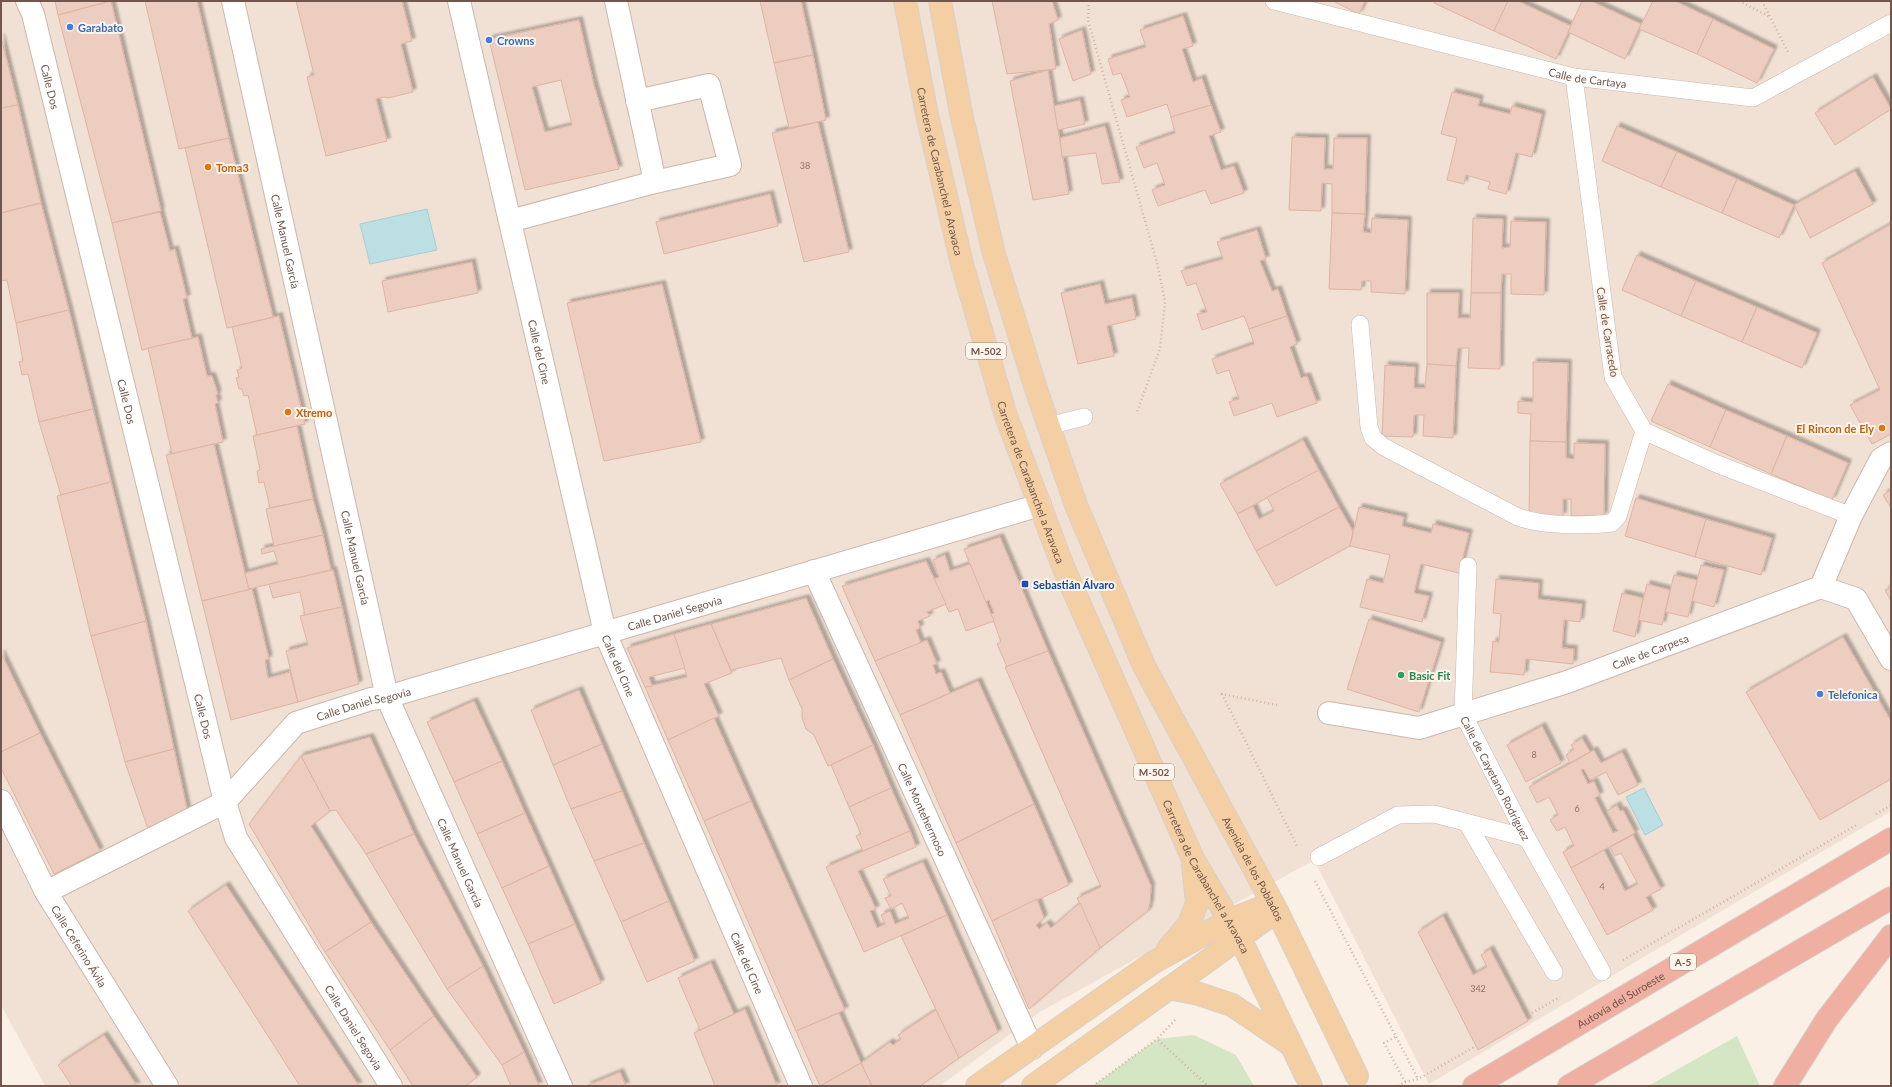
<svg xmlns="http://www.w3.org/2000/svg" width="1892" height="1087" viewBox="0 0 1892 1087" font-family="Lato,sans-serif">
<defs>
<filter id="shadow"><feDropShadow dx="3.5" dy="-3.5" stdDeviation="1" flood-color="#0004"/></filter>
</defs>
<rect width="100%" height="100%" fill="#faf0e5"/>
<!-- residential -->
<polygon fill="#f1e1d4" points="1,1 1891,1 1891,811 1429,1084 1314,860 1040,1012 940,1086 45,1086 1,1005"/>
<!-- green -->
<g fill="#d5e6c5">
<polygon points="1194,1035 1236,1055 1254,1086 1093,1086 1157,1039"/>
<polygon points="1737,1036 1760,1086 1648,1086"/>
</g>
<!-- water -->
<g fill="#bbdfe2" stroke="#a2cfd3">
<polygon points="427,209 437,250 370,264 360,224"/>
<polygon points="1644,788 1663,825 1645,835 1626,797"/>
</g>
<!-- building -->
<g fill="#edcdbf" stroke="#deb3a1" fill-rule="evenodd" filter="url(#shadow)">
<polygon points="55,1 103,1 103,3 58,15"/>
<polygon points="111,1 161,211 112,223 58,15"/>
<polygon points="145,1 197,1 229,138 179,149"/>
<polygon points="296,1 402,1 412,41 401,44 413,92 388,98 384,97 376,99 387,141 326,156 307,77 314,75"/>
<polygon points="760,1 801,1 813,55 774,63"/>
<polygon points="992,1 1052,1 1058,20 1049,24 1056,69 1007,74"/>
<polygon points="1333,1 1365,1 1359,14"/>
<polygon points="1435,1 1508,1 1494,31 1434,3"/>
<polygon points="1508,1 1518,1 1571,26 1556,59 1494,31"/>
<polygon points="1582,1 1591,1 1641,24 1625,59 1568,32"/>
<polygon points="1653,1 1675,1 1713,19 1697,54 1639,29"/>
<polygon points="1183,16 1193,46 1182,49 1193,82 1202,78 1211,105 1171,117 1167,104 1127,117 1121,100 1130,97 1121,73 1113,75 1108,59 1146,47 1140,30"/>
<polygon points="1713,19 1774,49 1757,83 1697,54"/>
<path d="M579,20l15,65 25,84 -94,21 -36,-151zM561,80l11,45 -27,7 -13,-45z"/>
<polygon points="1082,30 1091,74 1073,81 1059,39"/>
<polygon points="1,37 18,105 1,108"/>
<polygon points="813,55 826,120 789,128 774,63"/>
<polygon points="1048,70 1069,194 1033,200 1010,81"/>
<polygon points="1873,77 1891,109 1835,145 1815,113"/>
<polygon points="1452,92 1480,99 1478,106 1510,114 1512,106 1542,114 1532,157 1516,153 1506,194 1488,189 1490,182 1466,175 1464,184 1447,180 1457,138 1441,134"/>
<polygon points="1080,100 1085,124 1058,130 1054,106"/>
<polygon points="18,105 41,203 1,213 1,108"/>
<polygon points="1211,105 1221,132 1209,136 1221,170 1234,166 1244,193 1211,204 1205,190 1158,206 1152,190 1165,185 1157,163 1144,168 1136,147 1175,133 1171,117"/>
<polygon points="818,122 849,252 804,262 772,133"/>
<polygon points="1105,126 1120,182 1102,184 1096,153 1062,157 1060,138"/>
<polygon points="1617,126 1677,152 1661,187 1602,161"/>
<polygon points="1292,137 1325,138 1324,169 1333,169 1334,138 1367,138 1365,214 1332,213 1332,184 1322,183 1321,211 1289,210"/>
<polygon points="229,138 273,317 227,328 185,148"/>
<polygon points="1677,152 1737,179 1722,213 1661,187"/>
<polygon points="1855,171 1873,204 1810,238 1794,205"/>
<polygon points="1737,179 1794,205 1779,238 1722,213"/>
<polygon points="770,194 778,226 664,254 656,222"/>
<polygon points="41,203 69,310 16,323 7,280 1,281 1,213"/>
<polygon points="160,212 170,251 175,249 187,298 183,299 192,338 142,350 112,223"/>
<polygon points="1332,213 1365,214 1363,232 1371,233 1372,218 1408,220 1405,294 1371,292 1371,281 1362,281 1361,290 1329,289"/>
<polygon points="1473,218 1503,219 1502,248 1510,247 1511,221 1546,222 1544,295 1511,294 1511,274 1502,274 1501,293 1471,293"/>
<polygon points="1891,224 1891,434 1872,444 1850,405 1880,390 1822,263"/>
<polygon points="1257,230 1266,259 1260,261 1272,291 1278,289 1287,316 1249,329 1244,316 1202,330 1197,314 1207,312 1196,283 1187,286 1181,271 1223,259 1217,242"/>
<polygon points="1637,255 1696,281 1681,316 1622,290"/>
<polygon points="472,262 478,293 388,312 382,281"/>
<polygon points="1696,281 1757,307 1742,342 1681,316"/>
<polygon points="662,284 701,442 604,461 567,303"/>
<polygon points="1100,284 1105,304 1132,298 1136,319 1107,326 1114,356 1078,364 1061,293"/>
<polygon points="1427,293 1459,293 1458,318 1470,318 1471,293 1501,293 1500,369 1468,368 1469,348 1458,348 1456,366 1427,364"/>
<polygon points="1757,307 1817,333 1802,368 1742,342"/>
<polygon points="69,310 93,409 39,422 28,374 22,375 19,362 23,361 16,323"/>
<polygon points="279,316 305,424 257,435 248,395 244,396 242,389 239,389 236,378 239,377 237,370 242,368 232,327"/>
<polygon points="1287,316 1297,344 1290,347 1301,378 1307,376 1317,403 1277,417 1272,403 1234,416 1229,402 1239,399 1229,370 1217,374 1212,359 1254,344 1249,329"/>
<polygon points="198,337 207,376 212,376 218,394 216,395 218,403 215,404 223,442 172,454 148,348"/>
<polygon points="1533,362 1568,363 1566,442 1530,441 1531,414 1518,413 1518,401 1533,402"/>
<polygon points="1427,364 1456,366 1453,438 1423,436 1424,415 1414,415 1413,437 1382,436 1385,365 1415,367 1414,388 1425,388"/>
<polygon points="1668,384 1726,410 1710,447 1651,421"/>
<polygon points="93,409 111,482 61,495 39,422"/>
<polygon points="1726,410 1787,436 1771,474 1710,447"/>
<polygon points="297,426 313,499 270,508 264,482 259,483 257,471 260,470 253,436"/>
<polygon points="1787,436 1848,463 1832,500 1771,474"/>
<polygon points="1303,440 1319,470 1237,514 1220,484"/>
<polygon points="1530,441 1566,442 1566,458 1574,459 1574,443 1605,444 1604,516 1571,516 1571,499 1563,499 1563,516 1529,516"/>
<polygon points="214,444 249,590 202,601 166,455"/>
<polygon points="1319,470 1339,507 1256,551 1237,514 1253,506 1259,519 1274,511 1267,497"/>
<polygon points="111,482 146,621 91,636 57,496"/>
<polygon points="1891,490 1891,508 1883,495"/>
<polygon points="1636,498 1706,519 1695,557 1625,536"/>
<polygon points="313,499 323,535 274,546 266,509"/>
<polygon points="1339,507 1353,531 1350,546 1276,586 1256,551"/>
<polygon points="1359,507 1404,517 1402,526 1431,533 1433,524 1469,533 1459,573 1421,564 1414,593 1429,596 1422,622 1360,607 1367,579 1383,583 1390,555 1350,546"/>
<polygon points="1706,519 1772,538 1761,575 1695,557"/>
<polygon points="323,535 331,570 249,589 245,573 278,564 274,551 262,554 261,549"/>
<polygon points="1000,537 1048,651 1007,667 997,644 1001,642 991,614 994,613 989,600 985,602 964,549"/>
<polygon points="945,555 950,571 970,564 994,621 966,631 958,609 949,612 934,579 939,577 933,560"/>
<polygon points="926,561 946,604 927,612 930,616 918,621 920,628 916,630 921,643 875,661 842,586"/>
<polygon points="1701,565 1724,570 1714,607 1692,601"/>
<polygon points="333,570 342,607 305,615 300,592 273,598 269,584"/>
<polygon points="1674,575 1697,580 1688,617 1665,612"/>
<polygon points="1496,579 1539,583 1538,599 1582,604 1580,622 1564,620 1562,648 1574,649 1573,664 1526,659 1524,675 1490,672 1493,641 1499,642 1501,614 1493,613"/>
<polygon points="1647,584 1670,590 1662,625 1638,620"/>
<polygon points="1891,587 1891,601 1885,590"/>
<polygon points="252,589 269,659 265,660 268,678 290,672 298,702 231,720 202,601"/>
<polygon points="1622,593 1643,598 1635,637 1613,631"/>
<polygon points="806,598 833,659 789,680 781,658 731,670 711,624"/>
<polygon points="342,607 359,684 298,702 286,651 308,645 300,616"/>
<polygon points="1369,619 1441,642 1419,712 1347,689"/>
<polygon points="146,621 174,749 125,762 91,636"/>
<polygon points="711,624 732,673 704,684 719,716 668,740 645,687 687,677 674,634"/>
<polygon points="674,634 685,668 649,677 652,686 645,687 627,648"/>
<polygon points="1843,637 1891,721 1891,779 1820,820 1746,692"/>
<polygon points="927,640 937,664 933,665 936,674 941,672 950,693 900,715 875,661"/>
<polygon points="1048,651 1151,886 1150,903 1148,911 1100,948 1077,898 1101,887 1005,667"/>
<polygon points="1,653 40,733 1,752"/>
<polygon points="833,659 873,745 828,766 814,735 806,729 802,718 802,709 789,680"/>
<polygon points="978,681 1034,804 956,843 900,715"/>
<polygon points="579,690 602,744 553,765 531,710"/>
<polygon points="474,701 502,761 454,782 427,722"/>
<polygon points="714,718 751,801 704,821 668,740"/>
<polygon points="1542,726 1561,763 1526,782 1507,745"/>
<polygon points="40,733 100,851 54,874 1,768 1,752"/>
<polygon points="370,737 414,834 366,854 336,810 330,811 301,756"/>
<polygon points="1582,738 1590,752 1570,763 1566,755 1574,749 1571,745"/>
<polygon points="602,744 622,791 571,809 553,765"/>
<polygon points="873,745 891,788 849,807 831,765"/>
<polygon points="174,749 188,813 149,832 125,762"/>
<polygon points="1594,750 1601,763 1622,752 1638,785 1618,795 1606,772 1590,780 1584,769 1581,770 1588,784 1594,781 1600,795 1595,798 1613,833 1618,831 1607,811 1617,805 1620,811 1623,810 1635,833 1571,868 1563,852 1574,846 1565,827 1557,831 1550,820 1558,815 1549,797 1537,803 1529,787"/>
<polygon points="301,756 330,811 311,826 371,922 325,952 249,824"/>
<polygon points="502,761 525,813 477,834 454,782"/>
<polygon points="891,788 910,831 863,851 856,836 861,834 849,807"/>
<polygon points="622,791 644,843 594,861 571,809"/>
<polygon points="751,801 845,1010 796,1031 704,821"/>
<polygon points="1034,804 1069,885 992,921 956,843"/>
<polygon points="525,813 549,866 502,888 477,834"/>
<polygon points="910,831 916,847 858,871 876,909 870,911 877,928 885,924 881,915 890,911 895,924 909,918 902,903 891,909 885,898 891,896 883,879 923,862 947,915 864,952 826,867"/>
<polygon points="414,834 483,966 447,989 366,854"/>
<polygon points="1633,835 1661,889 1646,897 1653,910 1607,935 1571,868 1604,850 1625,891 1638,884 1621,853 1615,856 1610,847"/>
<polygon points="644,843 669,901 621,922 594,861"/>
<polygon points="549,866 575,924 528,944 502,888"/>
<polygon points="226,885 359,1086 300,1086 188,911"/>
<polygon points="1037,899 1044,918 1036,925 1039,929 1047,923 1051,928 1080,903 1100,948 1029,1009 992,921"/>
<polygon points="669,901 695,961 647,982 621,922"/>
<polygon points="947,915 998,1032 959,1058 901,936"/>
<polygon points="1443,916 1473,975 1487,967 1481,955 1490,949 1528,1021 1478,1050 1418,932"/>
<polygon points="371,922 434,1016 390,1050 325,952"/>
<polygon points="575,924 601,983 554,1004 528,944"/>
<polygon points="711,963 734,1014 700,1030 678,978"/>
<polygon points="483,966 524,1052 502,1065 447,989"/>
<polygon points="745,1009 777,1086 715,1086 694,1033"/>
<polygon points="936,1010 959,1058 920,1086 872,1086 861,1063 890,1042 893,1045 901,1039 898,1035"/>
<polygon points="839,1013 861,1063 820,1086 796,1031"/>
<polygon points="434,1016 477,1077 465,1086 413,1086 390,1050"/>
<polygon points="104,1035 137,1086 72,1086 58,1065"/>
<polygon points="524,1052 539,1086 511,1086 502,1065"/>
<polygon points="861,1063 872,1086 820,1086"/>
<polygon points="620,1072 626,1086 586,1086"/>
</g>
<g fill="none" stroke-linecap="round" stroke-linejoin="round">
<defs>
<g id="lane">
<path id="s1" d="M1274,1l300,76 179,21 138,-75"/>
<polyline points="1574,77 1613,377 1644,431 1717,464 1851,516"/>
<path d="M1360,324l9,103 4,11 11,9 134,70c24,9 68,9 94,6l6,-7 26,-85"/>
<polyline points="1048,426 1084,417"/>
<path id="s2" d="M1468,566l-5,148 64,124 75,134"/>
<polyline points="1467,823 1554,972"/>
<polyline points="1319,857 1398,815 1434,814 1527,838"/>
</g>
<g id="street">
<path id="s3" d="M27,1l6,13 192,788 11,36 155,248"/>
<path id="s4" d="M233,1l154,696 174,389"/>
<path id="s5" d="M459,1l146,632 196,453"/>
<polyline points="637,101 709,85 730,165 655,182"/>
<polyline points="510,221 655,182 616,1"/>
<path id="s6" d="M814,571l218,477"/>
<polyline points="1821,587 1856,599 1891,659"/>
<path id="s7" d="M1329,713l90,15 148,-46 254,-95 30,-71 30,-57 10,-6"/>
<path id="s8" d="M1,801l45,91 121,194"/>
<path id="s9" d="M46,892l179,-90 71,-79 75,-24 16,-2 653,-192"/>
</g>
<g id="primary">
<path id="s10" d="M905,1l22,114 35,149 44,152 58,153 129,290 47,79 71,148"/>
<path id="s11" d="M940,1l21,112 33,141 42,135 40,116 68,161 133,245 80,165"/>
<polyline points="1168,949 1189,924 1197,903 1193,864"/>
<polyline points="1169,988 1199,994 1232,1005 1291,1045"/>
<polyline points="977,1086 1154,962 1230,920 1272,903"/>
<polyline points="1033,1086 1277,911"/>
</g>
<g id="highway">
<path id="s12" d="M1474,1086l417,-247"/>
<polyline points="1569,1086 1891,898"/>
<polyline points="1785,1086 1827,1019 1891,936"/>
</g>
</defs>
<!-- lane casing -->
<use href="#lane" stroke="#cab7ac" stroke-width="18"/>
<!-- street casing -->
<use href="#street" stroke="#cab7ac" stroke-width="24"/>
<!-- primary casing -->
<use href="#primary" stroke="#d7d0cd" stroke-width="24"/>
<!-- highway casing -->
<use href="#highway" stroke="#d7d0cd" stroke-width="24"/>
<!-- path -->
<g stroke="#d2b1a2" stroke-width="2.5" stroke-dasharray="1 3" stroke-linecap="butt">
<polyline points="1089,1 1088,20 1157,263 1165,301 1160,349 1137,412"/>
<polyline points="1739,1 1770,17"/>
<polyline points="1762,1 1788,52"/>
<polyline points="1277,705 1222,694 1297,846"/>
<polyline points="1876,814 1891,805"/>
<polyline points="1315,881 1418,1079"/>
<polyline points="1623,960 1858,824"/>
<polyline points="1525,1017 1560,997"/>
<polyline points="1175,1020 1157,1039 1208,1086"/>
<polyline points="1395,1037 1384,1043 1405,1082"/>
<polyline points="1093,1086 1157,1039"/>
<polyline points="1398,1086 1405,1082 1418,1079 1476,1046"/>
</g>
<!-- lane -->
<use href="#lane" stroke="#fff" stroke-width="17"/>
<!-- street -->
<use href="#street" stroke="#fff" stroke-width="22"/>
<!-- primary -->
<use href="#primary" stroke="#f3cfa3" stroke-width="22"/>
<!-- highway -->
<use href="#highway" stroke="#efafa1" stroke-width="22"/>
</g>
<!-- markers -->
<g fill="#3f7fe0" stroke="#fdf4eb" stroke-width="1.5">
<circle cx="70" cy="27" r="4"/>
<circle cx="489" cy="40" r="4"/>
<circle cx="1820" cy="694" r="4"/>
</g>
<g fill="#e8710a" stroke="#fdf4eb" stroke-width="1.5">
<circle cx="208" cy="167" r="4"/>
<circle cx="288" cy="412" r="4"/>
<circle cx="1882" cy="428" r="4"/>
</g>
<rect fill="#1a4fb4" stroke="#fdf4eb" stroke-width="1.5" x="1021" y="580" width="8" height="8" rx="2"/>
<circle fill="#2e9e5b" stroke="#fdf4eb" stroke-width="1.5" cx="1401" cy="675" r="4"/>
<g text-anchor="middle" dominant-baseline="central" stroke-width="4" stroke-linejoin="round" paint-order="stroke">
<!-- number labels -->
<g font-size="9" fill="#8f7469">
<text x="805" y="165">38</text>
<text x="1534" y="754">8</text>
<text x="1577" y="808">6</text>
<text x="1602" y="886">4</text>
<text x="1478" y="988">342</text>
</g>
<!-- shield labels -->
<g fill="#fdf4eb" stroke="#9a857c" stroke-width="1">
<rect x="966" y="343" width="40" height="16" rx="3"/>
<rect x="1134" y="764" width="40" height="16" rx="3"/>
<rect x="1670" y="954" width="26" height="16" rx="3"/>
</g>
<g font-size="10" font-weight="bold" fill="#70564c">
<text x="986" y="351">M-502</text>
<text x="1154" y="772">M-502</text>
<text x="1683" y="962">A-5</text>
</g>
<!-- shop labels -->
<g font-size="11" font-weight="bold" fill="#366cbe" stroke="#fdf4eb" text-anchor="start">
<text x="78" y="27">Garabato</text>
<text x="497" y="40">Crowns</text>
<text x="1828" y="694">Telefonica</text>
</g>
<!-- street labels -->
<g font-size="11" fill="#70564c" stroke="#fdf4eb">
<text stroke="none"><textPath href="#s1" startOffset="323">Calle de Cartaya</textPath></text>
<text stroke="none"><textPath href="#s3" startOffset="89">Calle Dos</textPath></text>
<text stroke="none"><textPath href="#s10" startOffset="174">Carretera de Carabanchel a Aravaca</textPath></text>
<text stroke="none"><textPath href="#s4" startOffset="246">Calle Manuel García</textPath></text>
<text transform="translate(1608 332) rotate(81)">Calle de Carracedo</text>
<text stroke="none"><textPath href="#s5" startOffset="360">Calle del Cine</textPath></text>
<text stroke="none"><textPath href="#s3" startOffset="413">Calle Dos</textPath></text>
<text stroke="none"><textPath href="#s10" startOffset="498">Carretera de Carabanchel a Aravaca</textPath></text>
<text stroke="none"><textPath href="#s4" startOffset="570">Calle Manuel García</textPath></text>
<text stroke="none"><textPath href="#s9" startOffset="701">Calle Daniel Segovia</textPath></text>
<text stroke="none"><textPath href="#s7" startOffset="335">Calle de Carpesa</textPath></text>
<text stroke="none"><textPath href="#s5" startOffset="684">Calle del Cine</textPath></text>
<text stroke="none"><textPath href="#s9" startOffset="377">Calle Daniel Segovia</textPath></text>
<text stroke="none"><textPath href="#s3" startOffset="737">Calle Dos</textPath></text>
<text stroke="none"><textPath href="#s2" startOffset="220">Calle de Cayetano Rodríguez</textPath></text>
<text stroke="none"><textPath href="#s6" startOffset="262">Calle Montehermoso</textPath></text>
<text stroke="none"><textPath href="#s4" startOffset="894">Calle Manuel García</textPath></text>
<text stroke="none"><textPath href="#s11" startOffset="928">Avenida de los Poblados</textPath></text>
<text stroke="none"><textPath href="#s10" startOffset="930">Carretera de Carabanchel a Aravaca</textPath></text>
<text stroke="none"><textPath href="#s8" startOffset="165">Calle Ceferino Ávila</textPath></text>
<text stroke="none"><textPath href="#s5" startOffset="1008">Calle del Cine</textPath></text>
<text stroke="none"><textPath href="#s12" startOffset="170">Autovía del Suroeste</textPath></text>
<text stroke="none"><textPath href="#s3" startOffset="1086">Calle Daniel Segovia</textPath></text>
</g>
<!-- food labels -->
<g font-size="11" font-weight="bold" fill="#c56008" stroke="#fdf4eb" text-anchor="start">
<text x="216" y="167">Toma3</text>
<text x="296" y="412">Xtremo</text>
<text x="1874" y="428" text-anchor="end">El Rincon de Ely</text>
</g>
<!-- transit labels -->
<g font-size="11" font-weight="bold" fill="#164399" stroke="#fdf4eb" text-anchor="start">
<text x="1033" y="584">Sebastián Álvaro</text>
</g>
<!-- leisure labels -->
<g font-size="11" font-weight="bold" fill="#27864d" stroke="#fdf4eb" text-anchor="start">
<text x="1409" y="675">Basic Fit</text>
</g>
</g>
<!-- border -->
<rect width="1892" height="1087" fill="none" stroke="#70564c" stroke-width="4"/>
</svg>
